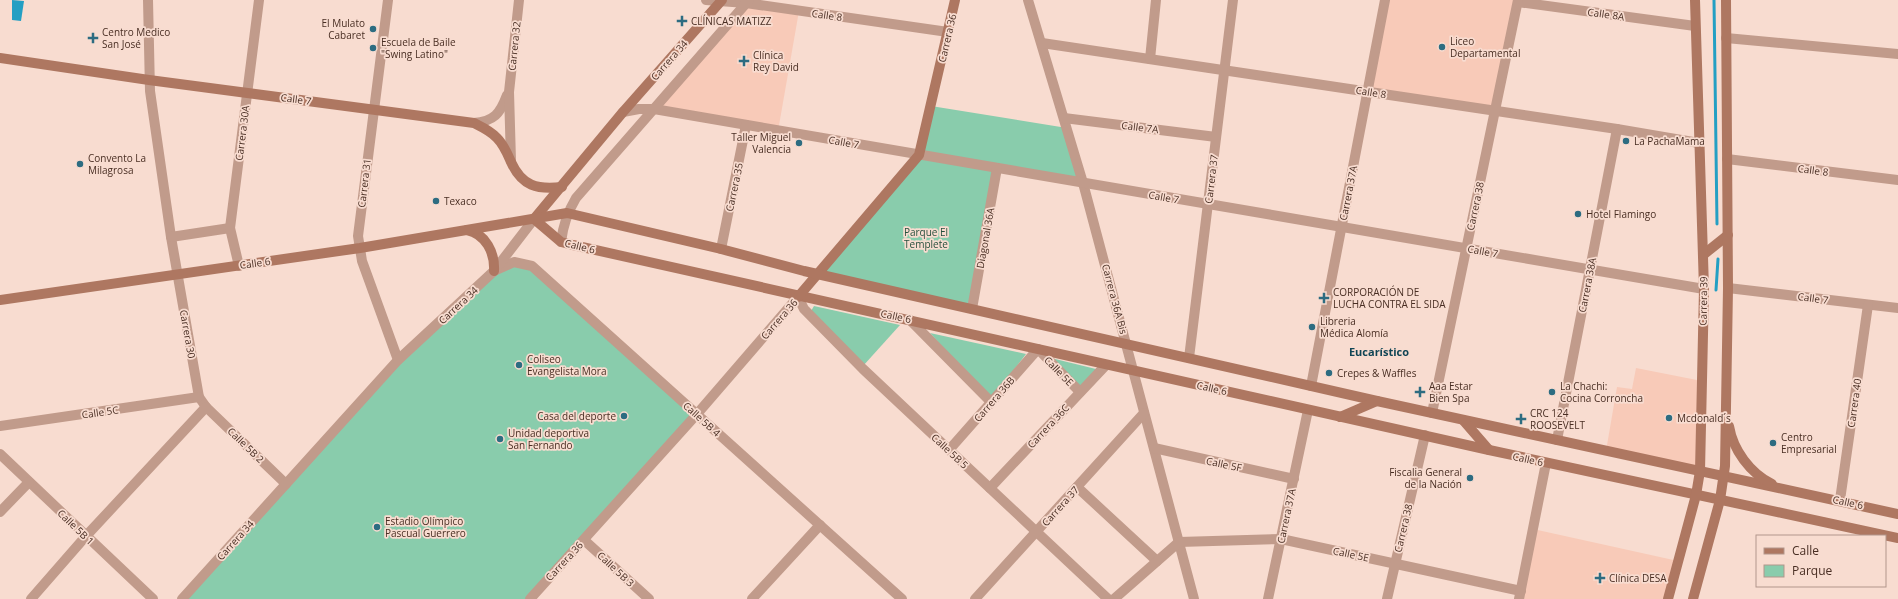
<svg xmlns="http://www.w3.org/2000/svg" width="1898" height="599" viewBox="0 0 1898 599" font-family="'Open Sans',sans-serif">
<rect width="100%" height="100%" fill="#f8dcd0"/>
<!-- built -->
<g fill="#f8cab8">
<polygon points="1385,0 1518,0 1495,111 1367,92"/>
<polygon points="746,3 799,11 778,131 654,109"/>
<polygon points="1636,368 1702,381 1700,471 1606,451 1617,387 1632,389"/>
<polygon points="1533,529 1678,561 1668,599 1519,599"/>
</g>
<!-- green -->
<g fill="#89ccac">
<polygon points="931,106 1067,128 1083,183 998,168 972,309 819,274 919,155"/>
<polygon points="505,265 532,266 697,414 530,599 182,599 398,360"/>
<polygon points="814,306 900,325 863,366 811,311"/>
<polygon points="930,333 1026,354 991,400"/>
<polygon points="1051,358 1100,370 1080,390"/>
</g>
<!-- water -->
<polygon fill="#249fc3" points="12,0 24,1 21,21 12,20"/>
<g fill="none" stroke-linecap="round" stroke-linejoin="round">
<!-- stream -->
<g stroke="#249fc3" stroke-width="3">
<polyline points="1714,0 1717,224"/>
<polyline points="1716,290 1718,259"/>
</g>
<!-- minor -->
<g stroke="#c19b8b" stroke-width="10">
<polyline points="148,0 150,91 171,237 199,397 206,407 286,484"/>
<polyline points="388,0 358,236 362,261 398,360"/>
<polyline points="1028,0 1083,183 1194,599"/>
<polyline points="1518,2 1695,26"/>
<polyline points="746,3 948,32"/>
<polyline points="1726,38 1898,54"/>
<polyline points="1042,43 1617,129 1699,143"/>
<polyline points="1150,59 1156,0"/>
<polyline points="623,112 639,109 654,109 1704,289"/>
<polyline points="1064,118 1216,137"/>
<path d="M474,123c20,-2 26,-9 33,-28"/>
<polyline points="1727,159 1898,180"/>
<polyline points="511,161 509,92 519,0"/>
<polyline points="171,237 230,228"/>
<polyline points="721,249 746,125"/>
<polyline points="239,266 230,228 259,0"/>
<polyline points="494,271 514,262 532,266 902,599"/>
<polyline points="1728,288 1898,308"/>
<polyline points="798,297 804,309 863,369 1108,599"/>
<polyline points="972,309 997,168"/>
<polyline points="909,319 991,402"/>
<polyline points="1189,358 1233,0"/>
<polyline points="1311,386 1385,0"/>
<polyline points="1432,413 1518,0"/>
<polyline points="0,426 199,397"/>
<polyline points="1557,440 1617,129"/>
<polyline points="1154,448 1294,479"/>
<polyline points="949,450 1038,349 1080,392"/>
<polyline points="0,454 153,599"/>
<polyline points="1077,487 1157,561"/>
<polyline points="990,488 1106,365"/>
<polyline points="1840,500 1868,305"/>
<polyline points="0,512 29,482"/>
<polyline points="584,540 649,599"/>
<polyline points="31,599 86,536 206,407"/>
<polyline points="752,599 820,525"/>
<polyline points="975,599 1144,413"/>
<polyline points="1114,599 1179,542 1281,539 1521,591"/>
<polyline points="1268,599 1308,410"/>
<polyline points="1387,599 1425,435"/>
<polyline points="1519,599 1546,463"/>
</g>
<!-- tertiary -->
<g stroke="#c19b8b" stroke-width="10">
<polyline points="706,0 746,3"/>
<path d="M561,242c2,-17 6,-29 15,-44l173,-198"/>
<polyline points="182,599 398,360 494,271 534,219"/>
<polyline points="530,599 697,414 798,297"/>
</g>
<!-- secondary -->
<g stroke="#ae7761" stroke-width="10">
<path d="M0,58l149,22 325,43c8,4 17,8 23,15 7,7 10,15 14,24 11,24 26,28 51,25"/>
<polyline points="534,219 561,242 573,245 1489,450 1898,538"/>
<polyline points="534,219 623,112 722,0"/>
<path d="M467,230c19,4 28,23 27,41"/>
<polyline points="1703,255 1728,235"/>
<polyline points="798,297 919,155 955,0"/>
<polyline points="0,300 360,248 567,213 721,249 804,271 1377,401 1898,514"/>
<polyline points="1340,417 1377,401"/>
<polyline points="1463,420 1489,450"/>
<path d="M1729,426c4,24 21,47 43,58"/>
<polyline points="1668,599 1696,495 1700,471 1704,289 1695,0"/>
<polyline points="1693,599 1720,500 1725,466 1728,288 1726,0"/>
</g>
</g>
<!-- markers -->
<g fill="#2d6c81" stroke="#f8dcd0" stroke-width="1.5">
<path d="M680 15h4v4h4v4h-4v4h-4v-4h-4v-4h4z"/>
<circle cx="373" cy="29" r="4"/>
<path d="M91 32h4v4h4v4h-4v4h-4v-4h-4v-4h4z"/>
<circle cx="1442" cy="47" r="4"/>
<circle cx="373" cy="48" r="4"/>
<path d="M742 55h4v4h4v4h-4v4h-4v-4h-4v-4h4z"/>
<circle cx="1626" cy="141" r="4"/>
<circle cx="799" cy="143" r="4"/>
<circle cx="80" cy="164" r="4"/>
<circle cx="436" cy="201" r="4"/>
<circle cx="1578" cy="214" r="4"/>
<path d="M1322 292h4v4h4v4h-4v4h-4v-4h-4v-4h4z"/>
<circle cx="1312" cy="327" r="4"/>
<circle cx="519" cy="365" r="4"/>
<circle cx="1329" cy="373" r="4"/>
<path d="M1418 386h4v4h4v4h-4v4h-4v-4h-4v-4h4z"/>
<circle cx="1552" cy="392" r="4"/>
<circle cx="624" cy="416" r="4"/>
<circle cx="1669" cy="418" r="4"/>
<path d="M1519 413h4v4h4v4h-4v4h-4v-4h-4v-4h4z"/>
<circle cx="500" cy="439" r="4"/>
<circle cx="1773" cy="443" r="4"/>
<circle cx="1470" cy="478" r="4"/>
<circle cx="377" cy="527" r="4"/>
<path d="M1598 572h4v4h4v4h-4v4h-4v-4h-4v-4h4z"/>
</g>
<g text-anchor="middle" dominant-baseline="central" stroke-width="3.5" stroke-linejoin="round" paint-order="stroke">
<!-- street labels -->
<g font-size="10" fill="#492e23" stroke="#f8dcd0">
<text transform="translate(1606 14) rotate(8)">Calle 8A</text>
<text transform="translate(827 15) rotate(8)">Calle 8</text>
<text transform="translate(947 38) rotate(-77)">Carrera 36</text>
<text transform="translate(514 46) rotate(-84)">Carrera 32</text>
<text transform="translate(669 60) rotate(-49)">Carrera 34</text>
<text transform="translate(1371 92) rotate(9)">Calle 8</text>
<text transform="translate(296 99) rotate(7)">Calle 7</text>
<text transform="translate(1140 127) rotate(7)">Calle 7A</text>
<text transform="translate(242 133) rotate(-83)">Carrera 30A</text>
<text transform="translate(844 142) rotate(10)">Calle 7</text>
<text transform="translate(1813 170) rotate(7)">Calle 8</text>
<text transform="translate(1211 179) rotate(-83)">Carrera 37</text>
<text transform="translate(364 183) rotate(-83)">Carrera 31</text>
<text transform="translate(734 187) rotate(-78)">Carrera 35</text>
<text transform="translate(1348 193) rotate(-79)">Carrera 37A</text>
<text transform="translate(1164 197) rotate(10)">Calle 7</text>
<text transform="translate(1475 206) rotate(-78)">Carrera 38</text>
<text transform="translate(985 238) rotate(-80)">Diagonal 36A</text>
<text transform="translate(580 246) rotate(14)">Calle 6</text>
<text transform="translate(1483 251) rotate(10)">Calle 7</text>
<text transform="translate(255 263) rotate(-8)">Calle 6</text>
<text transform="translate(1587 285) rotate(-79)">Carrera 38A</text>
<text transform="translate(1813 298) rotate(7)">Calle 7</text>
<text transform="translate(1115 299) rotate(75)">Carrera 36A Bis</text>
<text transform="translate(1703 301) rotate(-89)">Carrera 39</text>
<text transform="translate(458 305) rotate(-43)">Carrera 34</text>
<text transform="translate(896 316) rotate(12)">Calle 6</text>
<text transform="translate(779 319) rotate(-49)">Carrera 36</text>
<text transform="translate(188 334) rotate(80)">Carrera 30</text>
<text transform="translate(1059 371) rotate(46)">Calle 5E</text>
<text transform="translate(1212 388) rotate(13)">Calle 6</text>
<text transform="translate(994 399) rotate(-49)">Carrera 36B</text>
<text transform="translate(1854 403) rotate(-82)">Carrera 40</text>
<text transform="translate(100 412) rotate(-8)">Calle 5C</text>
<text transform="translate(702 419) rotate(42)">Calle 5B 4</text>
<text transform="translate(1048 426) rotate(-47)">Carrera 36C</text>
<text transform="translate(246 445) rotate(44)">Calle 5B 2</text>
<text transform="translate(950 451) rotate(43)">Calle 5B 5</text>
<text transform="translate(1528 459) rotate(12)">Calle 6</text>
<text transform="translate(1224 464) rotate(12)">Calle 5F</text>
<text transform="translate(1848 502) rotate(12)">Calle 6</text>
<text transform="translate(1060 506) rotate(-48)">Carrera 37</text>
<text transform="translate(1286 516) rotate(-78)">Carrera 37A</text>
<text transform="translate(76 527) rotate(44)">Calle 5B 1</text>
<text transform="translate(1403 528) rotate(-77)">Carrera 38</text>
<text transform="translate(235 540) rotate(-48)">Carrera 34</text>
<text transform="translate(1351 554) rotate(12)">Calle 5E</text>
<text transform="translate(564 561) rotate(-47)">Carrera 36</text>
<text transform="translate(616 569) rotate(43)">Calle 5B 3</text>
</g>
<!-- poi labels -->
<g font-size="10" fill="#492e23" stroke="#f8dcd0" text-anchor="start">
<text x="691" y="21">CLÍNICAS MATIZZ</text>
<text x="365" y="23" text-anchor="end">El Mulato<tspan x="365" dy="12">Cabaret</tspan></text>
<text x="102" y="32">Centro Medico<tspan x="102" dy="12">San José</tspan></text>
<text x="1450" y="41">Liceo<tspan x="1450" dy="12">Departamental</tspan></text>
<text x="381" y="42">Escuela de Baile<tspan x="381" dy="12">"Swing Latino"</tspan></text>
<text x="753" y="55">Clínica<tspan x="753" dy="12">Rey David</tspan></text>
<text x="791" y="137" text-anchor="end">Taller Miguel<tspan x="791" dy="12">Valencia</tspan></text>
<text x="1634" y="141">La PachaMama</text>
<text x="88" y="158">Convento La<tspan x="88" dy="12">Milagrosa</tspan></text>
<text x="444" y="201">Texaco</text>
<text x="1586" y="214">Hotel Flamingo</text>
<text x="1333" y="292">CORPORACIÓN DE<tspan x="1333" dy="12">LUCHA CONTRA EL SIDA</tspan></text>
<text x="1320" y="321">Libreria<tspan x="1320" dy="12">Médica Alomía</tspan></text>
<text x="527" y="359">Coliseo<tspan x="527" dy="12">Evangelista Mora</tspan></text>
<text x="1337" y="373">Crepes &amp; Waffles</text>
<text x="1429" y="386">Aaa Estar<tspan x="1429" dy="12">Bien Spa</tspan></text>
<text x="1560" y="386">La Chachi:<tspan x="1560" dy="12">Cocina Corroncha</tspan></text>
<text x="1530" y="413">CRC 124<tspan x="1530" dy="12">ROOSEVELT</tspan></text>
<text x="616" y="416" text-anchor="end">Casa del deporte</text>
<text x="1677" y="418">Mcdonald´s</text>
<text x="508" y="433">Unidad deportiva<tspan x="508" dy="12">San Fernando</tspan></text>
<text x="1781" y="437">Centro<tspan x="1781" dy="12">Empresarial</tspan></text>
<text x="1462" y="472" text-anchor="end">Fiscalia General<tspan x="1462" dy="12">de la Nación</tspan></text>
<text x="385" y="521">Estadio Olímpico<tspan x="385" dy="12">Pascual Guerrero</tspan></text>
<text x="1609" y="578">Clínica DESA</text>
</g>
<!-- park labels -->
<g font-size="10" fill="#254f3c" stroke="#f8dcd0">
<text x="926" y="232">Parque El<tspan x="926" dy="12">Templete</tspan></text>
</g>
<!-- neighbourhood labels -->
<g font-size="11" font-weight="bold" fill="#104555" stroke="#f8dcd0">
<text x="1379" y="351">Eucarístico</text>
</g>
</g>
<!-- legend -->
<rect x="1756" y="535" width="130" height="52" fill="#f8dcd0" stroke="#b2968b"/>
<rect x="1764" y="548" width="20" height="6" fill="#ae7761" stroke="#b2968b"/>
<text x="1792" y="555" font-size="12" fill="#492e23">Calle</text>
<rect x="1764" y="565" width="20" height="12" fill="#89ccac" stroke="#b2968b"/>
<text x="1792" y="575" font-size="12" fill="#492e23">Parque</text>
</svg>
